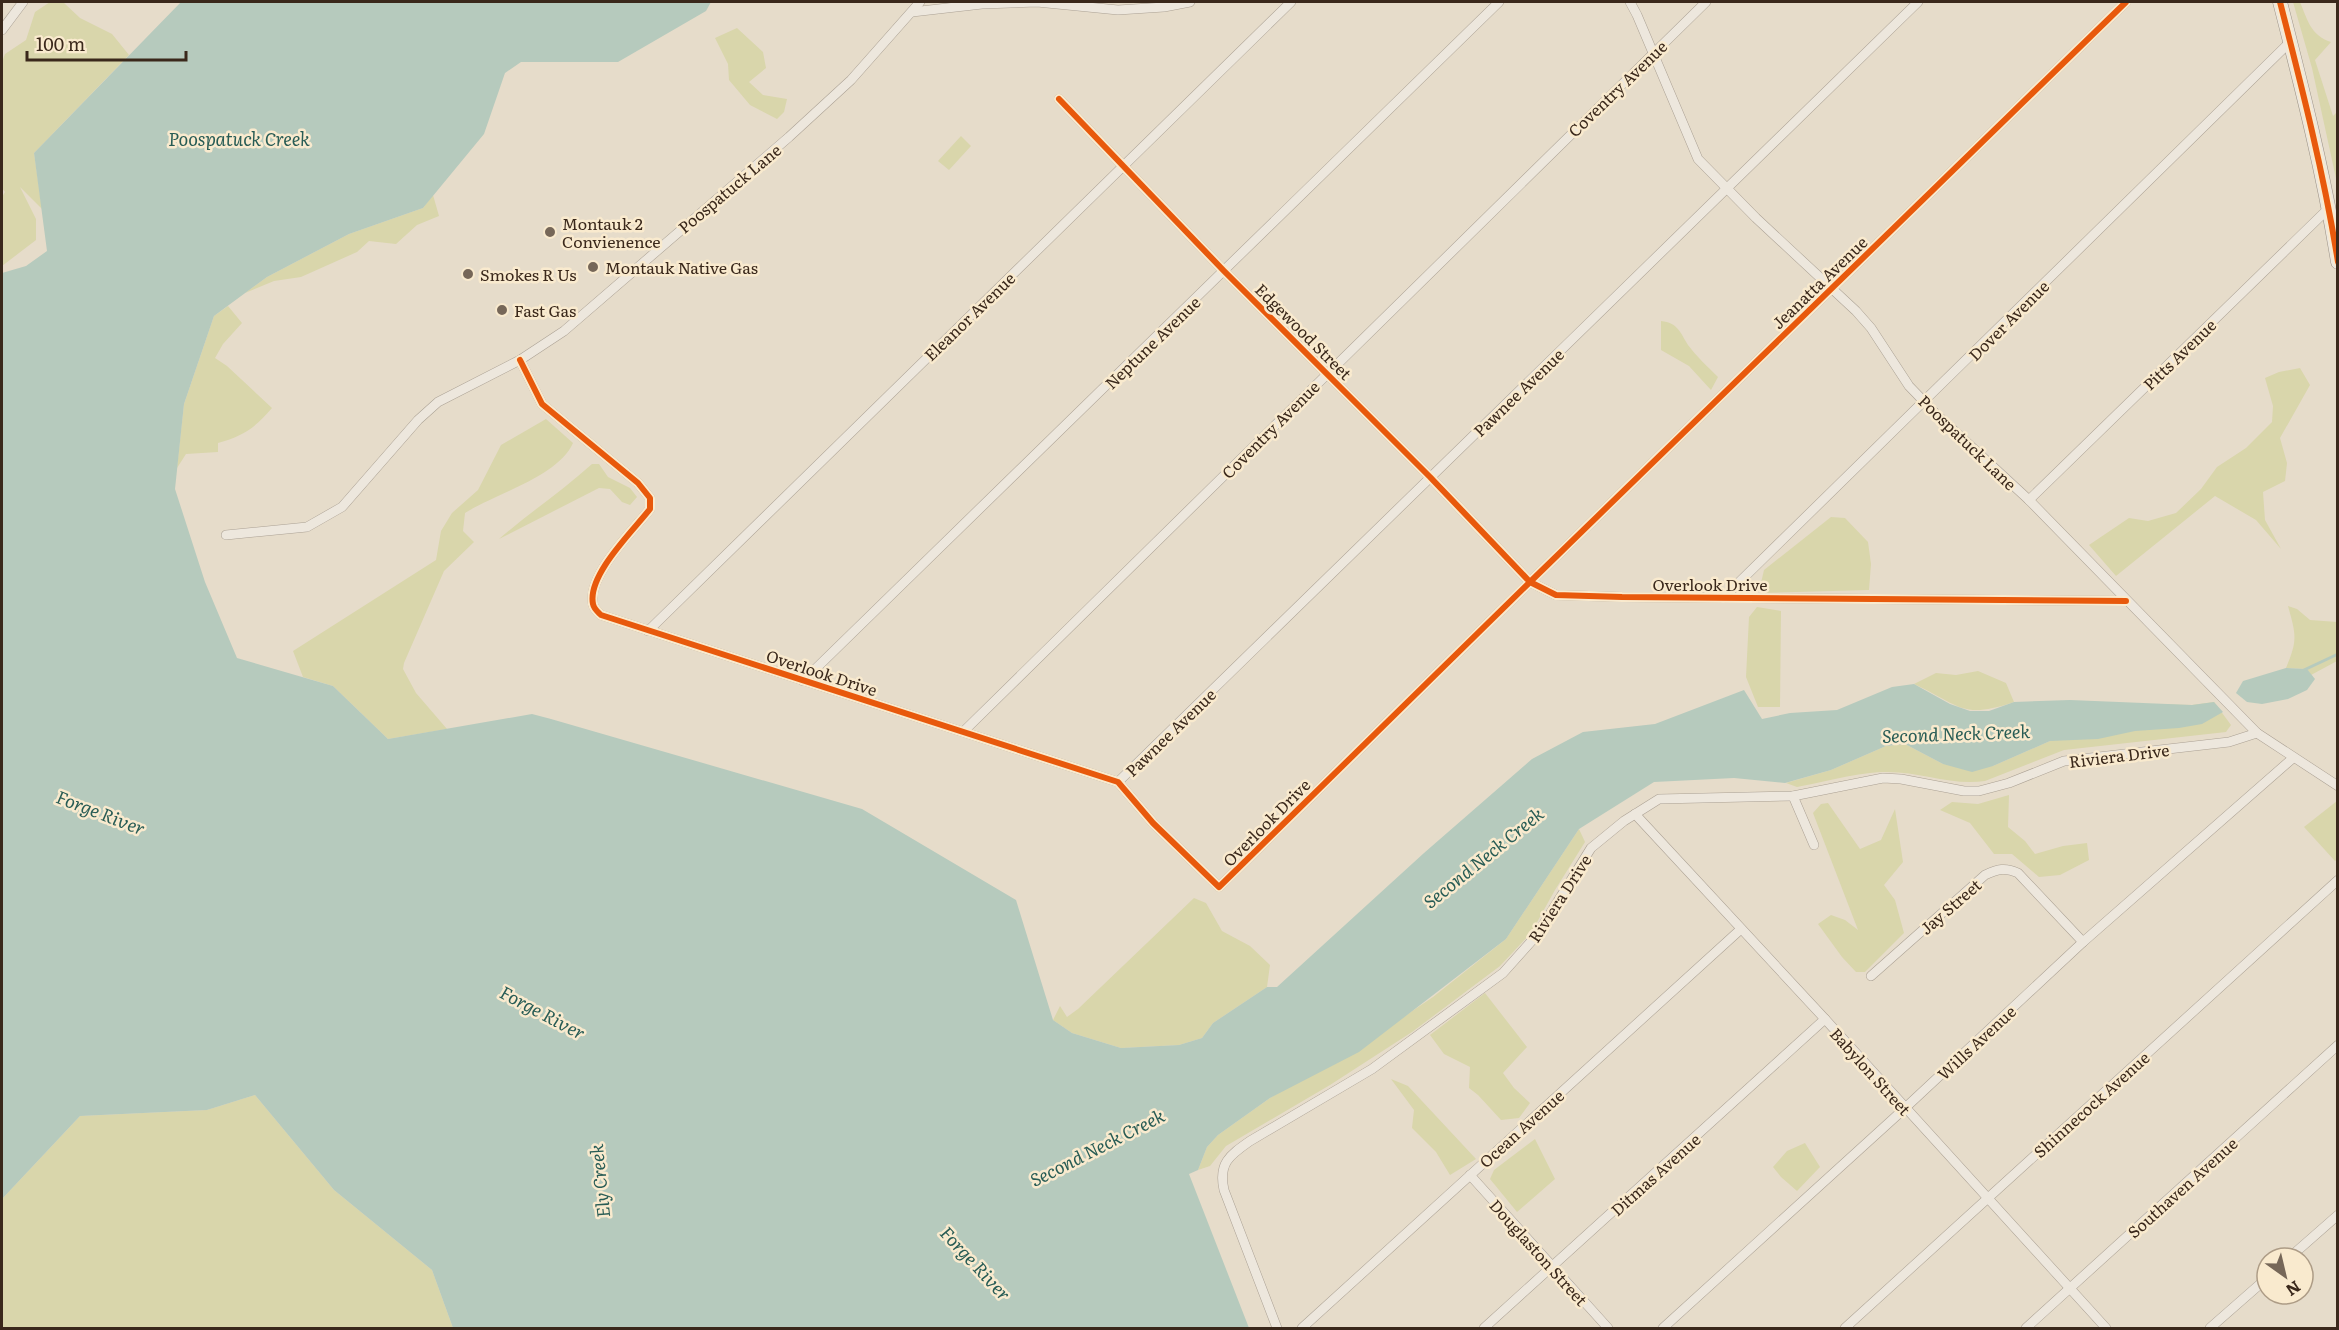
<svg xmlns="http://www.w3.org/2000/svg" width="2339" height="1330" viewBox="0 0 2339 1330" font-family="Literata,serif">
<rect width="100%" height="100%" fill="#e6dcca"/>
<!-- green -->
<g fill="#d9d6ab">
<polygon points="50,2 63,2 80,18 112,34 129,55 34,153 42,209 20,187 36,219 36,240 2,266 2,197 5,192 2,188 2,62 5,54 26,40 35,12"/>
<path d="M2293,2h7c7,17 11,34 31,40l-16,18 18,56 4,-4v71l-25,-115z"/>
<polygon points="737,28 763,52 766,68 749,82 763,95 787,99 784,112 777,119 750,105 729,80 728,64 715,38"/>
<polygon points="961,136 971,146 949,170 938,161"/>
<polygon points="433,195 439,216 417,225 396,244 369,241 357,252 301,277 274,281 245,293 267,277 349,234 423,208"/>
<path d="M228,306l14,17 -19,21 -8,14 12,8 45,42c-17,20 -29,28 -54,35v9l-32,2 -9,14 7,-64 30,-88z"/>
<path d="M1661,321c17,2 19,11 27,24 8,11 20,22 30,32l-7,13 -22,-24 -28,-16z"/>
<polygon points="2300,368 2310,385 2280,438 2287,463 2285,481 2263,492 2265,520 2281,549 2256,520 2215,496 2116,576 2089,545 2129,518 2148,521 2176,513 2201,489 2217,467 2246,448 2272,422 2273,406 2265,378 2279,372"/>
<path d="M546,419l27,24c-14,33 -78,51 -108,70l-2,18 11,11 -30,29 -40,92 -1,6 13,24 31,36 -59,10 -55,-53 -30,-9 -10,-26 143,-91 5,-29 11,-18 26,-23 23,-45z"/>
<path d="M592,464h7l9,13 22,11 7,9 -7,8 -8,-3 -12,-13 -11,-1 -100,51c30,-26 63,-48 93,-75z"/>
<polygon points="1831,517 1845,518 1868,542 1871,564 1869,590 1761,593 1760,587 1764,570"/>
<path d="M2288,606l9,3 13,11 27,2v39l-26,14 -4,-6 -21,-1c12,-28 10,-33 2,-62z"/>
<polygon points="1757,607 1781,611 1780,707 1758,707 1746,677 1749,617"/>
<path d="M1978,671l28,12 8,19c-53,18 -54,3 -100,-18l22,-11 20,2z"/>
<path d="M2214,702l17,23 -5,7 -162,18 -79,31c-32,5 -64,-9 -97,-9 -24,-1 -65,10 -91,15l-11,-4 45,-13 55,-24 19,-2 38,20 50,2 57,-25 100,-37 42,1z"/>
<polygon points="2009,795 2008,827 2025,841 2035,854 2063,846 2087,843 2089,860 2060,875 2039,877 2012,854 1994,854 1970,823 1940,810 1952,802 1978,804"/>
<polygon points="2337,801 2338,859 2335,861 2304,827"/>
<polygon points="1828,803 1860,849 1881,840 1895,809 1903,862 1884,885 1895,900 1904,933 1865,972 1856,972 1842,957 1818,924 1831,915 1845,920 1858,930 1813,813 1821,804"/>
<polygon points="1579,829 1585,842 1555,890 1531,933 1500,966 1412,1032 1330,1085 1226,1146 1210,1166 1198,1170 1207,1147 1218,1135 1270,1098 1393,1024 1433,997 1506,939"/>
<polygon points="1194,898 1206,903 1222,931 1250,946 1270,965 1267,987 1213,1023 1202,1038 1179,1045 1121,1048 1072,1033 1053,1020 1060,1006 1067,1017 1078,1009"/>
<polygon points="1485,993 1527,1047 1503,1073 1514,1088 1530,1103 1519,1118 1501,1120 1478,1095 1469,1088 1470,1067 1444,1054 1430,1035"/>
<polygon points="1391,1079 1408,1086 1476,1159 1450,1175 1436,1152 1412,1128 1414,1110"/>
<polygon points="255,1095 334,1190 432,1270 453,1328 2,1328 2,1199 80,1116 207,1110"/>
<polygon points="1535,1139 1555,1179 1517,1212 1490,1179 1494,1170"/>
<polygon points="1805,1143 1820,1167 1797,1191 1781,1177 1773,1167 1787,1151"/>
</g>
<!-- water -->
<g fill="#b6cabd">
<polygon points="181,2 711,2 706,11 618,62 521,62 505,73 484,134 423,208 349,234 267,277 214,316 184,404 175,489 205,582 237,658 333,686 388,739 532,714 551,719 862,809 1016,900 1053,1020 1072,1033 1121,1048 1179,1045 1202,1038 1213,1023 1267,987 1277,987 1424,853 1532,759 1583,732 1655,724 1744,690 1762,719 1790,713 1837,710 1892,687 1914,684 1950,704 1970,711 1989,711 2014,702 2070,700 2192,705 2214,702 2223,712 2202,724 2179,728 2135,731 2098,739 2050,741 1993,766 1972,772 1943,764 1905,744 1886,746 1831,770 1785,783 1734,778 1654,782 1579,829 1506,939 1359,1052 1270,1098 1218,1135 1207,1147 1198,1170 1189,1174 1249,1328 453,1328 432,1270 334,1190 255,1095 207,1110 80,1116 2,1199 2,273 26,266 47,251 34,153"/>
<polygon points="2286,668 2307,669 2315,679 2307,690 2288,699 2262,704 2247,702 2236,693 2243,681"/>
</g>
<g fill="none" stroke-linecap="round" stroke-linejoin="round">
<!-- stream -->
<polyline stroke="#b6cabd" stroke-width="3" points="2304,670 2338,654"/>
<defs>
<g id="minor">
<polyline points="1630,2 1637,15 1698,159 1756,218 1856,311 1871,328 1909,386 1936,414 2029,500 2257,733 2338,786"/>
<polyline points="912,12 982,4 1037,2 1118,10 1164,7 1190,2"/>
<polyline points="2,30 23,2"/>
<polyline points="1059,99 1224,271 1430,477 1530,582 2126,2"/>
<path d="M520,360l22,44 96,79 12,15v11c-17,22 -63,66 -57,95 1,5 4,7 8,11l517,167 35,41 66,64 311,-305 26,13 66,2 504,4"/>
<polyline points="2029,500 2329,208"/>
<polyline points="226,535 307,527 342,507 418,420 438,402 520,360 564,331 789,137 851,80 920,2"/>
<polyline points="1723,598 2286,46 2290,40"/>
<polyline points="648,631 1291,2"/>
<polyline points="803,681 1499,2"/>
<polyline points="964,731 1706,2"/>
<polyline points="1118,782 1918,2"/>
<polyline points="1793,796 1814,845"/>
<polyline points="1635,814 1825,1019 2106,1328"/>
<path d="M1871,976l114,-101c13,-6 20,-8 33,-2l65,69"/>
<polyline points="1470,1175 1608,1328"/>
<polyline points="2289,1258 2338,1215"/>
<path d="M1277,1328l-53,-138c-6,-27 6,-35 26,-49l122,-72 131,-96 34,-38 54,-87 33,-27 35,-22 134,-3 90,-18 18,1 63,12h15l30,-8 55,-22 165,-19 28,-9"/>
<polyline points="1302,1328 1741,929"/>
<polyline points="1484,1328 1825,1019"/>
<polyline points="1663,1328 1904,1109 2083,942 2293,758"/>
<polyline points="1845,1328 2338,880"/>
<polyline points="2026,1328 2338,1045"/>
<polyline points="2210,1328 2267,1278"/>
</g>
<path id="secondary" d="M2280,2c22,86 44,172 58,260"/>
</defs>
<!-- minor casing -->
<use href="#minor" stroke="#aba194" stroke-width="10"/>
<!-- secondary casing -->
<use href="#secondary" stroke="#9a9084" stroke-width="15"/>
<!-- minor -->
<use href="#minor" stroke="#ede7dd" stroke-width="9"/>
<!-- secondary -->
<use href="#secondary" stroke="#ede7dd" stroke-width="14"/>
<defs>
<g id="cycleway">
<path d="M2280,2c22,86 44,172 58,260"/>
<polyline points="1059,99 1224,271 1430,477 1530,582 2126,2"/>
<path d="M520,360l22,44 96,79 12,15v11c-17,22 -63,66 -57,95 1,5 4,7 8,11l517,167 35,41 66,64 311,-305 26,13 66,2 504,4"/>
</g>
</defs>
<!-- cycleway casing -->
<use href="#cycleway" stroke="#f9eace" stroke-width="10"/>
<!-- cycleway -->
<use href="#cycleway" stroke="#e8590c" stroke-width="6"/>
</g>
<!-- markers -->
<g fill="#766758" stroke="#f9eace" stroke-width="2">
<circle cx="550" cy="232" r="6"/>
<circle cx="593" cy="267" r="6"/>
<circle cx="468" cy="274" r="6"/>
<circle cx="502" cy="310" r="6"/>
</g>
<g text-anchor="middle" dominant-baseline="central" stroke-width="5" stroke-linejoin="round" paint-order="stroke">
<!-- street labels -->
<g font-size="16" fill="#3a281b" stroke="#f9eace">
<text transform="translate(1617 88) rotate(-44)">Coventry Avenue</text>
<text transform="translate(729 188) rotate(-40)">Poospatuck Lane</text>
<text transform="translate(1819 282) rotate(-44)">Jeanatta Avenue</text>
<text transform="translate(969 316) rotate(-44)">Eleanor Avenue</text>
<text transform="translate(2008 320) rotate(-45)">Dover Avenue</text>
<text transform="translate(1304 331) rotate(45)">Edgewood Street</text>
<text transform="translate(1152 342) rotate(-44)">Neptune Avenue</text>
<text transform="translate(2179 354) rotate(-44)">Pitts Avenue</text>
<text transform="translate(1518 392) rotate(-44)">Pawnee Avenue</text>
<text transform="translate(1270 429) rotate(-45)">Coventry Avenue</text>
<text transform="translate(1968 442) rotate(44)">Poospatuck Lane</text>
<text x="1710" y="584">Overlook Drive</text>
<text transform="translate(822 672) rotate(18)">Overlook Drive</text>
<text transform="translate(1170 732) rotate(-44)">Pawnee Avenue</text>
<text transform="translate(2119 755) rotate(-7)">Riviera Drive</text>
<text transform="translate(1266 822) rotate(-45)">Overlook Drive</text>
<text transform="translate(1559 898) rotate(-57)">Riviera Drive</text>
<text transform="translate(1950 906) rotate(-41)">Jay Street</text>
<text transform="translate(1976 1042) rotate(-43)">Wills Avenue</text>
<text transform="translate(1871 1071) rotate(48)">Babylon Street</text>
<text transform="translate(2091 1104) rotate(-42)">Shinnecock Avenue</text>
<text transform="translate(1521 1128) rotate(-42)">Ocean Avenue</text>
<text transform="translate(1655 1174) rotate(-42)">Ditmas Avenue</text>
<text transform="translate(2182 1187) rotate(-42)">Southaven Avenue</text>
<text transform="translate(1539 1252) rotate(48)">Douglaston Street</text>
</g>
<!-- poi labels -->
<g font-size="16" fill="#3a281b" stroke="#f9eace" text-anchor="start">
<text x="562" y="223">Montauk 2<tspan x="562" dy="18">Convienence</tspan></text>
<text x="605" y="267">Montauk Native Gas</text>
<text x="480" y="274">Smokes R Us</text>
<text x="514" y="310">Fast Gas</text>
</g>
<!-- water labels -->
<g font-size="18" font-style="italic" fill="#285c55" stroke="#f9eace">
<text x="239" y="138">Poospatuck Creek</text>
<text transform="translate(1956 733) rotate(-2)">Second Neck Creek</text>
<text transform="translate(101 812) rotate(21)">Forge River</text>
<text transform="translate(1483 857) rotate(-39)">Second Neck Creek</text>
<text transform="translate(543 1012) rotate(28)">Forge River</text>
<text transform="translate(1097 1147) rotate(-27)">Second Neck Creek</text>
<text transform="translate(599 1181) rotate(-96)">Ely Creek</text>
<text transform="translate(976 1263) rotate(47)">Forge River</text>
</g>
</g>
<!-- border -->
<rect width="2339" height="1330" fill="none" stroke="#3a281b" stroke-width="6"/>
<!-- north arrow -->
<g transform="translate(2285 1276) rotate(146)"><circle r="28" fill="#f9eace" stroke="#ad9c86" stroke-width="1.5"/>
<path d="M0-4.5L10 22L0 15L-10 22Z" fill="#766758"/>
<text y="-9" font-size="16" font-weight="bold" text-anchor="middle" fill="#3a281b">N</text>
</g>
<!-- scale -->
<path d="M27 51v9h159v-9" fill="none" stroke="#3a281b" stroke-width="3"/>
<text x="36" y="51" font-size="18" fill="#3a281b" stroke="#f9eace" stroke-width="4.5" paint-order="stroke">100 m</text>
</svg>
